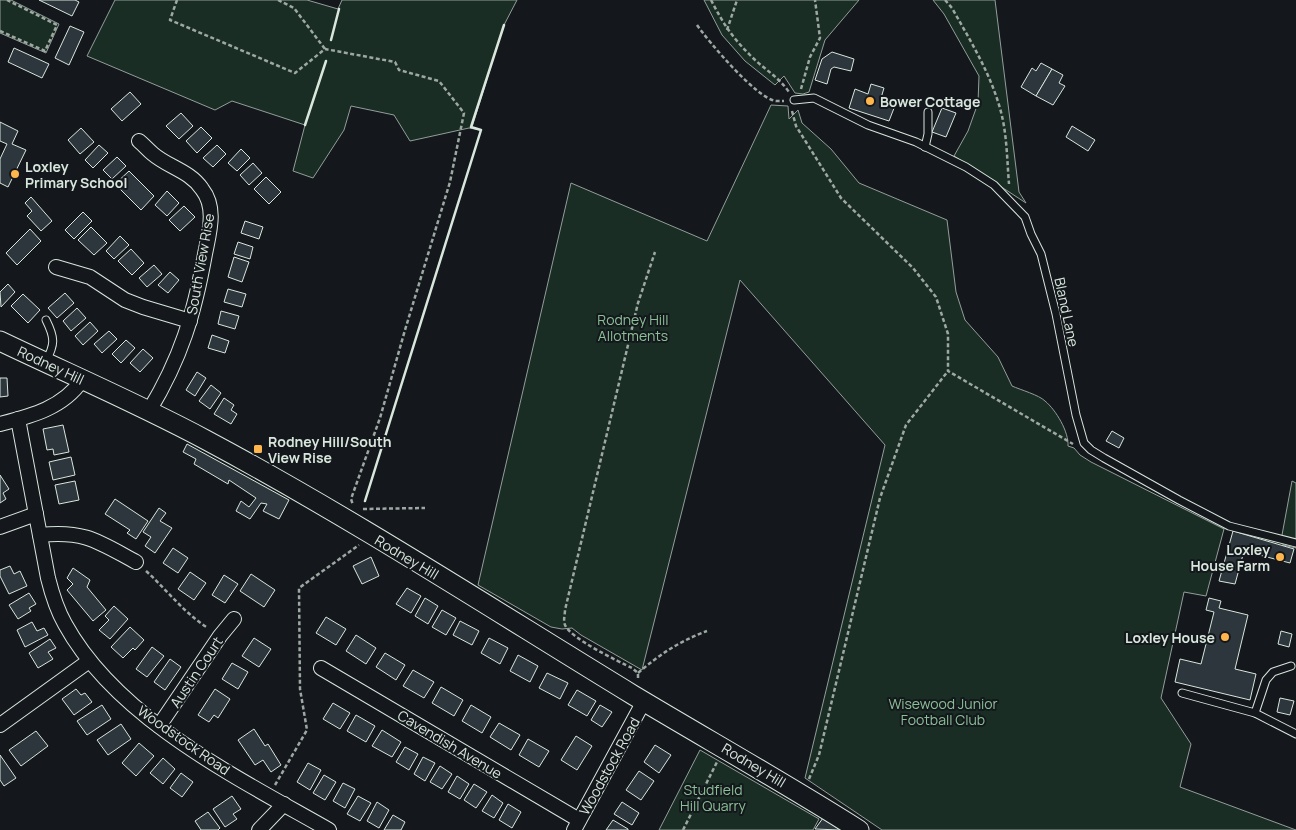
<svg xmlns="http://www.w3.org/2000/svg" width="1296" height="830" viewBox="0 0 1296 830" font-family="Manrope,sans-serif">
<rect width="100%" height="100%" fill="#14181c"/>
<!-- green -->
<g fill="#1a2d24" stroke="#939e99">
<polygon points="0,0 11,0 59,24 46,53 0,33"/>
<polygon points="115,0 307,0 338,9 342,0 517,0 504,25 472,127 481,130 469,128 410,141 394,115 351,106 344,130 313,178 293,171 305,125 232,101 215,110 87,56"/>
<polygon points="704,0 859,0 825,40 809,92 803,94 795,93 784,76 775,85 745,61 722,35"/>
<polygon points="933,0 995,0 1019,192 1026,203 954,156 968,131 978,103 979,76 944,14"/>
<path d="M771,105l17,1 1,13 9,-9 4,13 29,26 28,34 88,37 9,72 9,28 33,37 14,29c9,4 27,9 33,15 11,9 24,31 23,45l6,2 6,7 11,7 133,67 -18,67 -22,-4 -23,106 30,46 -11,43 116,43h-414l-77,-52 80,-333 -145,-165 -98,390 -61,-35 -9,-7 -10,1 -11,-2 -73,-42 93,-402 136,58z"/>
<polygon points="1292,481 1296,483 1296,548 1283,545 1282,535"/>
<polygon points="700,750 819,819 813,830 659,830"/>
</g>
<!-- building -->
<g fill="#2c363c" stroke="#d8e6dc">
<polygon points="39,0 75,0 79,2 72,16"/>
<polygon points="70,26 84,32 69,65 55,58"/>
<polygon points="14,48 49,64 42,78 8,62"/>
<polygon points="832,52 854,59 851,71 834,67 831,69 827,84 815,80 822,59"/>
<polygon points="1041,63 1052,69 1036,96 1021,87 1032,68 1036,71"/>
<polygon points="1052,69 1063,75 1059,83 1065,86 1053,105 1036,96"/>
<polygon points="871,84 884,88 881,98 896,103 889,121 849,108 855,89 868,94"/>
<polygon points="130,92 141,104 122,121 111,109"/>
<polygon points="942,108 956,113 946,137 932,132"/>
<polygon points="181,113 193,126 179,139 166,126"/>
<polygon points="0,122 18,131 12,144 26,150 8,187 0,183 0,159 7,144 0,141"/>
<polygon points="1072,126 1095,140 1088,151 1066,137"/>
<polygon points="201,127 212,138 197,153 186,141"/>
<polygon points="81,128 94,142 80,154 68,140"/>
<polygon points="99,145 108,153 93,168 85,160"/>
<polygon points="217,145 226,154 213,167 203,158"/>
<polygon points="241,149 250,158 237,171 228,163"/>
<polygon points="117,157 126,166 112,179 103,170"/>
<polygon points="253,163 262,173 249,185 240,175"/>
<polygon points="129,171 154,196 141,210 115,184"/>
<polygon points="266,177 281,192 269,204 254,189"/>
<polygon points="167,191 179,203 167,216 155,205"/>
<polygon points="31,197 52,221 41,231 27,216 32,211 25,203"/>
<polygon points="184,206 195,217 180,231 169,220"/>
<polygon points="83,212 92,221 74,239 65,230"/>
<polygon points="245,221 263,227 259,239 241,233"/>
<polygon points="91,227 107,243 94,255 78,240"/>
<polygon points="30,229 41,241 17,265 6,253"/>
<polygon points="120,236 129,245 114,259 106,251"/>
<polygon points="238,242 253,247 250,259 234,254"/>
<polygon points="131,249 144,263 132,275 118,261"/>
<polygon points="234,257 249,262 242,282 228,277"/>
<polygon points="154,265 162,274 147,287 139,278"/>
<polygon points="170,272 179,280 168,293 158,285"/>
<polygon points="8,284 15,292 1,307 0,292"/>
<polygon points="228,289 246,294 242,307 224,302"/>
<polygon points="65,293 74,303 57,318 48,308"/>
<polygon points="23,294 40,310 28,323 11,306"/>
<polygon points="77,308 86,318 71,331 63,321"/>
<polygon points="221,311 239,316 235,329 218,324"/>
<polygon points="90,322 98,331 83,345 75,336"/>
<polygon points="109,331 117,339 102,353 94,344"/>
<polygon points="212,335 229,341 225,353 208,348"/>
<polygon points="126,340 135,348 121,363 112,354"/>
<polygon points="143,349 153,358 140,372 130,363"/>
<polygon points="197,372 206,378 195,396 186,390"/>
<polygon points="0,378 7,378 8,396 0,397"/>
<polygon points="211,385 221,393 210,409 199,401"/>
<polygon points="224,398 234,405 231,410 237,414 231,424 214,414"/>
<polygon points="63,425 69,452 54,455 53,449 47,450 43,429"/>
<polygon points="1112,431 1124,438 1119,448 1106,441"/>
<polygon points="187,444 289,500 279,519 263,511 267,504 261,503 250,519 236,511 241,501 249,507 256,498 229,480 228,484 194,464 196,459 183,452"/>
<polygon points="71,457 75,475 53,480 49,462"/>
<polygon points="0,475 9,489 3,493 6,499 0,503"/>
<polygon points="75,481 79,500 59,504 55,485"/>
<polygon points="115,499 148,521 136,539 127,533 130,530 105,514"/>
<polygon points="159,508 166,513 160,521 172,528 155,553 145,546 151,537 143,532"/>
<polygon points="1233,531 1294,549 1290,563 1244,551 1235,584 1219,581"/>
<polygon points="173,548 188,558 178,573 163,563"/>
<polygon points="371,557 379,576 362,584 353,566"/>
<polygon points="10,566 14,574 20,571 27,586 9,594 0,576 0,570"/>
<polygon points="73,568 90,580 87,587 106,610 93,621 67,590 73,584 67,578"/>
<polygon points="190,572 206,583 194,600 178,589"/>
<polygon points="251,574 275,590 264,607 240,591"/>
<polygon points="224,575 238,584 225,603 212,595"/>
<polygon points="407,588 421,596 411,613 396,604"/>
<polygon points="29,593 36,604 29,608 31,611 18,619 9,605"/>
<polygon points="425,598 438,606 428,624 415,616"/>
<polygon points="1209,598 1221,601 1219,608 1248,615 1235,669 1256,674 1250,700 1175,682 1180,659 1201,664 1214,612 1206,610"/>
<polygon points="114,606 128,619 110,639 99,630 109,620 105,616"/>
<polygon points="442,610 456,618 446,635 432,627"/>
<polygon points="326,617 346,629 336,645 316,633"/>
<polygon points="460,621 479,631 472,645 453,635"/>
<polygon points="32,622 37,631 44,628 48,635 25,647 17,630"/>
<polygon points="130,627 144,640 135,650 133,648 123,658 111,647"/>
<polygon points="1281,631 1292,634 1289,647 1278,644"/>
<polygon points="356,635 376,648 366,664 346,651"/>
<polygon points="254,638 271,649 259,667 242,656"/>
<polygon points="489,638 508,648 500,664 481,653"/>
<polygon points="50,639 56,648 48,652 53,659 38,668 29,653"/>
<polygon points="152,647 164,656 147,677 136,669"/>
<polygon points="385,653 405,665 396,680 376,667"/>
<polygon points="518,655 538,666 530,682 510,671"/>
<polygon points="170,659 181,667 165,690 154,682"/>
<polygon points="232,663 248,672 238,689 222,679"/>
<polygon points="413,670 434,682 424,698 403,686"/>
<polygon points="547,673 568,683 560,699 539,688"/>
<polygon points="441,687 463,700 454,716 432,703"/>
<polygon points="76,689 81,695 85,693 92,702 74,715 62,699"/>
<polygon points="215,689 230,699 218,718 214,715 209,722 198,715"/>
<polygon points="577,690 596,701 587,716 568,705"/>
<polygon points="1280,698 1294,701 1290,715 1277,712"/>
<polygon points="333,703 350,713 340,729 323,719"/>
<polygon points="102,705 111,719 87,735 77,721"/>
<polygon points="471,705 491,717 482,733 462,721"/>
<polygon points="600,705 612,712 602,727 591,720"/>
<polygon points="356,715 375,726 366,742 347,731"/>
<polygon points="499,723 520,735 511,750 490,737"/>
<polygon points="121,724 131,739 108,755 97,740"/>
<polygon points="254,729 265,746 268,744 281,765 271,772 263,760 255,765 238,740"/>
<polygon points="382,730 401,742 392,757 372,746"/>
<polygon points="36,731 48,746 21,766 9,750"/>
<polygon points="576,736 592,746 577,770 561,760"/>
<polygon points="528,739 549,751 539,767 519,755"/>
<polygon points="139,743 154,756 136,776 122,763"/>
<polygon points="655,745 671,755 659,773 644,762"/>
<polygon points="405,747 418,754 409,770 396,762"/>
<polygon points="0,755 16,778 4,786 0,780"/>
<polygon points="423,757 435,763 425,781 414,774"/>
<polygon points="163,758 175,769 163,784 150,773"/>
<polygon points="308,763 321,770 310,790 297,782"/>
<polygon points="440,766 452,774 442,789 430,782"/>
<polygon points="639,771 654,781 641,800 626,790"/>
<polygon points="181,773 193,782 182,797 170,788"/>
<polygon points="324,775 336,782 325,800 313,793"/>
<polygon points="457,776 469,784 460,799 448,792"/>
<polygon points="343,783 355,789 345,808 333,801"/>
<polygon points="474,784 487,792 476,808 464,800"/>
<polygon points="492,795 503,803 494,818 482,811"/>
<polygon points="232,796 241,809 233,814 237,819 225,827 213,809"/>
<polygon points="358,796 371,803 360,821 347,814"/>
<polygon points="377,802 389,810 379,828 367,821"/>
<polygon points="622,802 639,813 632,825 614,814"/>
<polygon points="508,804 521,812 512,828 499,820"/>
<polygon points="208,812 220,828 218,830 201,830 195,821"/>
<polygon points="393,815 405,822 401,830 384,830"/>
<polygon points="823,818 840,830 815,829"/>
<polygon points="613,820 628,829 628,830 606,830"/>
</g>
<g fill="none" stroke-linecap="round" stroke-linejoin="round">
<defs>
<g id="lane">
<polyline points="794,100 814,98 868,125 916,142 966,167 994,185 1025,217 1031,234 1041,254 1056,314 1076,415 1084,443 1091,450 1104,458 1179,500 1229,526 1296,543"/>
<polyline points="925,147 928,134 928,112"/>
<path d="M46,361c9,-17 9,-23 0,-41"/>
<polyline points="1182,693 1255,713 1296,734"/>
<polyline points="1255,713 1266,680 1273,672 1291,666"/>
</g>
<g id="street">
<path d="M139,141c5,4 9,9 14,13 15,13 37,17 49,35 15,19 7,44 3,65 -11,61 -24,104 -56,157"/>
<polyline points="56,267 90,277 125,300 143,307 190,321"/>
<path d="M18,419l30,159c4,16 9,32 17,46 52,95 173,154 264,206"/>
<path d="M0,424c31,-8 63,-16 82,-44"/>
<polyline points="0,527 36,514"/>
<path d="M40,535c45,-5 59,7 96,27"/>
<polyline points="321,668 579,820"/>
<polyline points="0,725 89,661"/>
<polyline points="159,726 220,636 234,619"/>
<polyline points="259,830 284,804"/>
<polyline points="574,830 644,701"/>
</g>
<path id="secondary" d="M0,341c69,33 139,63 206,99 146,78 286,169 427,255 75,45 152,88 226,135"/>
</defs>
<!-- lane casing -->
<use href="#lane" stroke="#d8e6dc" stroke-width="9"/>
<!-- street casing -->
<use href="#street" stroke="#d8e6dc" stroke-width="16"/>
<!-- secondary casing -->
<use href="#secondary" stroke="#d8e6dc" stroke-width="21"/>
<!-- path -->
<g stroke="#9da8a2" stroke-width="2.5" stroke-dasharray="4 2.5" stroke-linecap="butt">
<polyline points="177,0 170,20 295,73 325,49 395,62 399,70 439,81 464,113 450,182 405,330 380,418 351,499 353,505"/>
<polyline points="278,0 294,8 325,49"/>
<path d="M711,0c12,23 20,36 38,54 13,14 29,22 40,38"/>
<path d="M945,0l7,8c19,34 39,66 49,104 6,23 6,48 8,72"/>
<path d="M697,25c11,16 60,74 79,76 3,0 5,0 8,0"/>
<polyline points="727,30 737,0"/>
<polyline points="0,31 45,51 57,25 7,0"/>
<polyline points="801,89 810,57 820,38 815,0"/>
<polyline points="792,111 796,126 841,198 913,268 936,297 948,334 948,371 1073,444"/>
<polyline points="363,509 425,508"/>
<path d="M146,571c21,19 38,42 62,57"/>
<path d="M638,673c22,-19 42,-32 69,-42"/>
<path d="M638,678v-5l-6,-5c-14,-7 -61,-29 -67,-43 -2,-5 0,-10 0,-15l73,-307 17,-51"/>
<polyline points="809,779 819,755 880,498 906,425 948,371"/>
<polyline points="275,785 307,730 300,689 299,588 359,545"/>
<polyline points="683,830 717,762"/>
</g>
<!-- lane -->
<use href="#lane" stroke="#14181c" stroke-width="7"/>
<!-- street -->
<use href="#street" stroke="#14181c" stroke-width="14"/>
<!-- secondary -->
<use href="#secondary" stroke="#14181c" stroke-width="19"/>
<!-- wall -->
<g stroke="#d8e6dc" stroke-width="2.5">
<polyline points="331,40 339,9"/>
<polyline points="305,125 326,61"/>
<polyline points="365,501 481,130 471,127 504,25"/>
</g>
</g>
<!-- markers -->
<g fill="#ffb74d" stroke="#14181c" stroke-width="2">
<circle cx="870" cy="101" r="5"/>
<circle cx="15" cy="174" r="5"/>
<rect x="253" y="444" width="10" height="10" rx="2.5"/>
<circle cx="1280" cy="557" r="5"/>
<circle cx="1225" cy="637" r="5"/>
</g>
<g text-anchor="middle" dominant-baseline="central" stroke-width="4" stroke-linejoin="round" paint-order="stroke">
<!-- poi labels -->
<g font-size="14" font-weight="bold" fill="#d8e6dc" stroke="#14181c" text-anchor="start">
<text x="880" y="101">Bower Cottage</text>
<text x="25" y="166">Loxley<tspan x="25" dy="16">Primary School</tspan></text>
<text x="268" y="441">Rodney Hill/South<tspan x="268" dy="16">View Rise</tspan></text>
<text x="1270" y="549" text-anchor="end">Loxley<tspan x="1270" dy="16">House Farm</tspan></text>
<text x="1215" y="637" text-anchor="end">Loxley House</text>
</g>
<!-- street labels -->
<g font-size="14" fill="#d8e6dc" stroke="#14181c">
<text transform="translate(200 264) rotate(-80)">South View Rise</text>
<text transform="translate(1067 312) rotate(78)">Bland Lane</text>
<text transform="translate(51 365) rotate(25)">Rodney Hill</text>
<text transform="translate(407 557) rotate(31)">Rodney Hill</text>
<text transform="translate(196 672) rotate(-56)">Austin Court</text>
<text transform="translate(184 740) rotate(35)">Woodstock Road</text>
<text transform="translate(450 744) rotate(31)">Cavendish Avenue</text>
<text transform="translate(754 765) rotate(31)">Rodney Hill</text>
<text transform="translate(609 766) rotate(-61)">Woodstock Road</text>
</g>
<!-- park labels -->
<g font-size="14" fill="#8ac095" stroke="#14181c">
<text x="633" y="319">Rodney Hill<tspan x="633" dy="16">Allotments</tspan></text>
<text x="943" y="703">Wisewood Junior<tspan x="943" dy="16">Football Club</tspan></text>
<text x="713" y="789">Studfield<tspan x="713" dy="16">Hill Quarry</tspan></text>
</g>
</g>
</svg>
